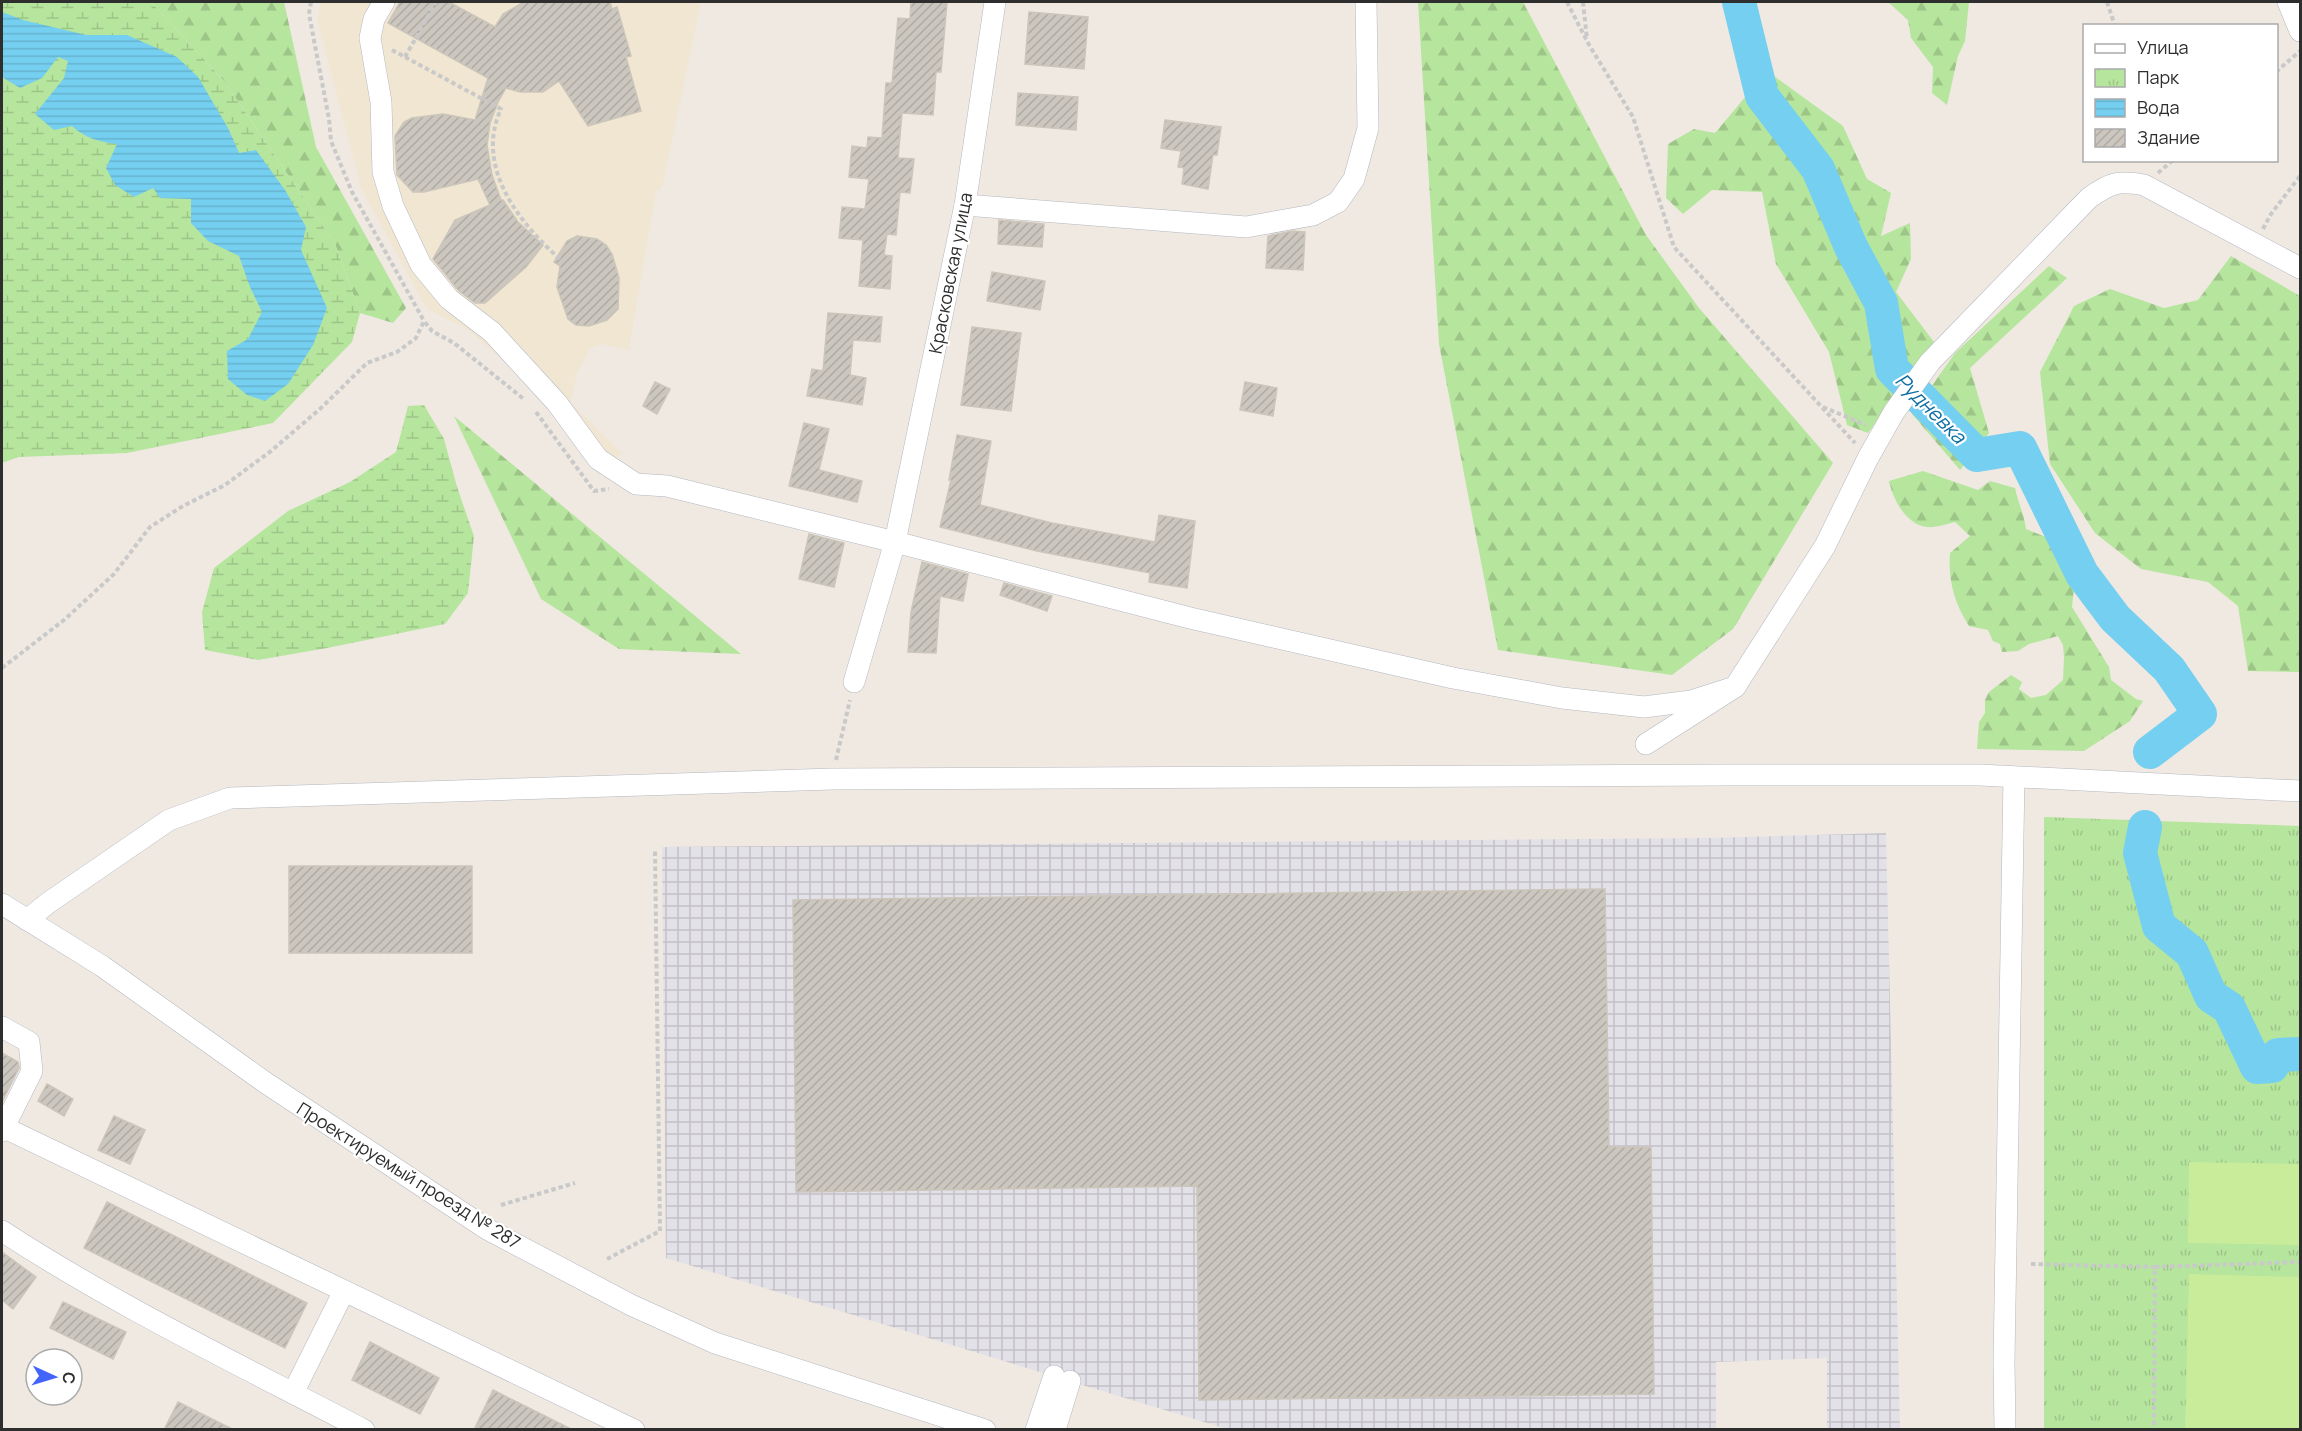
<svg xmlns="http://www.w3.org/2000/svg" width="2302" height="1431" viewBox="0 0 2302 1431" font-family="Manrope,sans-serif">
<defs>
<pattern id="industrial-grid" width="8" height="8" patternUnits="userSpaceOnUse" patternTransform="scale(1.5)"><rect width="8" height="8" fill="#e3e1e8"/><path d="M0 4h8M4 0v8" fill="none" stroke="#c3c1c7"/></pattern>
<pattern id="forest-firs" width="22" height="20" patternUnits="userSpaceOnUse" patternTransform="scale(1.5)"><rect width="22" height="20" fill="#b6e59e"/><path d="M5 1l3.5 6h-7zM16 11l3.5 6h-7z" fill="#9dc588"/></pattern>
<pattern id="wetland-marsh" width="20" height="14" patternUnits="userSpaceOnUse" patternTransform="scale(1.5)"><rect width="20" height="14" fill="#b6e59e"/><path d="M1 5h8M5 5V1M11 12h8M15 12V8" fill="none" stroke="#9dc588"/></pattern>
<pattern id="park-tufts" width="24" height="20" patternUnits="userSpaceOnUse" patternTransform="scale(1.5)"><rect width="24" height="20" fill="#b6e59e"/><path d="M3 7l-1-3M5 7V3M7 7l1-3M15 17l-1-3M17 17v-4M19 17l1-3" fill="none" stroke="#9dc588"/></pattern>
<pattern id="water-rules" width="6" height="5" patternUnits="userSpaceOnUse" patternTransform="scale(1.5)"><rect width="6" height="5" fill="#75cff0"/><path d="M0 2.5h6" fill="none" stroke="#66b2ce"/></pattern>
<pattern id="building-hatch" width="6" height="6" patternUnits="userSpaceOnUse" patternTransform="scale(1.5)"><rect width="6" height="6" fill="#cbc7bf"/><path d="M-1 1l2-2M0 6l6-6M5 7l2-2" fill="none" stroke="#afaba4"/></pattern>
</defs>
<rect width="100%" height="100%" fill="#efe9e1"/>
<!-- industrial -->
<polygon fill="url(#industrial-grid)" points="1886,833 1900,1429 1827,1429 1827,1358 1716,1362 1716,1429 1227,1429 666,1258 662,847 1705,838"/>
<!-- education -->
<polygon fill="#f0e6d1" points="321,2 701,2 662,188 656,191 629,350 601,344 590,348 577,373 571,403 622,453 599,475 527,381 467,329 427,309 361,188 317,19"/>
<!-- forest -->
<g fill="url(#forest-firs)">
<polygon points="151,2 284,2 316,147 406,308 393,323 360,313 335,244 224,81"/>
<polygon points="1418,2 1523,2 1646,235 1699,308 1833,463 1733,629 1672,675 1498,650 1439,344"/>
<polygon points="1888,2 1969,2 1965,41 1958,56 1947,105 1932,93 1933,67 1911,38 1908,20"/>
<polygon points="1767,71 1843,126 1867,179 1891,193 1881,236 1910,223 1911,259 1896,292 1934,342 1868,433 1847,425 1829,352 1776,264 1762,192 1712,190 1683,214 1666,198 1668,144 1694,129 1715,133"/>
<polygon points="2231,256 2300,296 2300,672 2248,671 2238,606 2208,582 2141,569 2095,533 2050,464 2040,372 2074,306 2110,289 2164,308 2198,300"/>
<polygon points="2049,266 2067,278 1970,368 1989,433 1960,470 1912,414 1955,353"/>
<polygon points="454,416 741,654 619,649 541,599"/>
<path d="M1923,471l55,19 12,-9 25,7c3,14 9,26 11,41l25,10 2,13 14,20 7,16 -2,19 37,60 2,13 25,19 7,2 -13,20 -46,30 -107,-2 2,-27 6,-9v-13l4,-8 22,-17 11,7 -3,7 12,9 15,-3 17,-15 1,-23 -1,-12 -5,-9 -29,8 -11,7 -16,1 -2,-8 -7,-3 -5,-11 -19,-4c-15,-23 -21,-46 -19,-73l20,-17 -15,-14c-8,2 -20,6 -28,5 -21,-2 -34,-28 -38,-46z"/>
</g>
<!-- wetland -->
<g fill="url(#wetland-marsh)">
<polygon points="2,2 151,2 224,81 335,244 360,313 352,342 273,423 127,453 19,457 2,463"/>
<polygon points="424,405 444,439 457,487 474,536 468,593 445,624 327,648 258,660 205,650 202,612 214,568 288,511 350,482 396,452 408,406"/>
</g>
<!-- park -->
<polygon fill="url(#park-tufts)" points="2044,817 2300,826 2300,1429 2044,1429"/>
<!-- pitch -->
<g fill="#c9ec9a">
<polygon points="2189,1162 2300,1164 2300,1245 2188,1243"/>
<polygon points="2189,1274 2300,1277 2300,1429 2185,1429"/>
</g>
<!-- water -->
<path fill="url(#water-rules)" d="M2,12l21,8 63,15h41l50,22 21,20 30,51 11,25 17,-3 29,40 21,37 -5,23 26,58 -14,37 -25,39 -23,17 -18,-6 -19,-16 -1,-28 21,-12 14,-27 -12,-25 -11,-31 -31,-15 -17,-18v-24l-31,-1 -7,-10 -19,9 -19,-12 -9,-17 11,-24c-18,-2 -32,-6 -45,-18l-18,4 -19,-16 29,-36 4,-17 -10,-4 -16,21 -22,10 -18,-11z"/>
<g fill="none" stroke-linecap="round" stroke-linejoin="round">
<!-- river -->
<g stroke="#75cff0" stroke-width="34">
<polyline points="1739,2 1762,96 1818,169 1851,247 1881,303 1892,369 1977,455 2020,448 2082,574 2115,618 2169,669 2200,714 2150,752"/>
<polyline points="2145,827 2140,853 2159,926 2192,953 2211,996 2229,1008 2257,1067 2272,1066 2278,1055 2300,1054"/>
</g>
</g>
<!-- building -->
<g fill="url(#building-hatch)" stroke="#cbc5ba" stroke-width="1.5">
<polygon points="400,2 449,2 495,27 503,14 524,2 610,2 612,9 617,7 631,56 626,57 641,111 588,126 559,81 543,92 520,92 506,88 498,102 490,123 487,145 492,175 501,200 503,200 518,222 543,245 526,267 485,303 475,303 458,290 433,259 455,220 490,205 478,179 424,192 413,192 397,175 395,136 404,122 412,118 443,114 475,120 488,78 388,23"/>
<polygon points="911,2 947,2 941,72 936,72 933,115 902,113 898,158 914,159 910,193 900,192 896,235 887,234 884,255 892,256 890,289 859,286 863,240 839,238 842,207 865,209 869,179 849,177 852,146 867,148 868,137 882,138 886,83 892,83 898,18 910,19"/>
<polygon points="1029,12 1088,17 1084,69 1025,64"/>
<polygon points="1018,93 1078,97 1076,130 1016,125"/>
<polygon points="1165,120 1221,127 1217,155 1213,155 1208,189 1182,184 1184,168 1178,167 1181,151 1161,148"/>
<polygon points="999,220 1044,224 1042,247 998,244"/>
<polygon points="1293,231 1305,232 1303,270 1266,268 1268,236"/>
<polygon points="577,236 597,239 606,245 612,254 619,278 618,309 607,320 589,326 576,325 568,319 557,287 560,266 554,262 567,241"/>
<polygon points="992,272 1045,281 1040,310 987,301"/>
<polygon points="828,313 882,317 880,342 853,340 850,375 866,378 862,405 807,396 812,369 823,371"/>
<polygon points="972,327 1021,333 1011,411 961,405"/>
<polygon points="655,382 670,389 657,414 643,406"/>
<polygon points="1245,382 1277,388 1273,416 1240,410"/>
<polygon points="804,423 829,429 819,470 862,481 857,502 789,486"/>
<polygon points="957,435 991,441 980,505 1052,523 1155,542 1159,515 1195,521 1187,588 1149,582 1150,573 1037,551 940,527 951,480 949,480"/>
<polygon points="809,534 844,543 834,587 799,579"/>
<polygon points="922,562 968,574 963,601 940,596 936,653 908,652 911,612"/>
<polygon points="1004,583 1052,596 1047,611 1000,595"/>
<rect x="289" y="866" width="183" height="87"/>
<polygon points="1605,889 1609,1147 1651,1147 1654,1394 1199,1400 1197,1186 796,1192 793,900"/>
<polygon points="2,1053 18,1062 19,1068 2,1102"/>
<polygon points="47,1084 73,1099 64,1116 38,1101"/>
<polygon points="114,1116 145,1130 130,1164 98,1150"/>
<polygon points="107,1202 307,1303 285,1348 84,1248"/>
<polygon points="2,1252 36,1277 13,1309 2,1300"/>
<polygon points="63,1302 126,1332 113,1359 50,1328"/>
<polygon points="370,1342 439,1378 420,1414 352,1380"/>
<polygon points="493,1390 573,1430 474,1430"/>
<polygon points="178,1402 234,1430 164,1430"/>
</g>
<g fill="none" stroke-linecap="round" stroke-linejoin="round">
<defs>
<g id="minor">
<polyline points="384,2 374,19 370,38 381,102 383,172 393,206 421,265 449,299 492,332 557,403 598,459 636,484 667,486 895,542 1190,618 1453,678 1562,698 1644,707 1691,701 1735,687"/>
<polyline points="2288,2 2300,31"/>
<polyline points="965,205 1246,227 1313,215 1338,202 1354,179 1368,128 1366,2"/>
<polyline points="854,682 895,542 965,205 995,2"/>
<path d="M1646,744l89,-57 90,-141 43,-88 26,-46 36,-50 159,-164c21,-15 29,-18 55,-13l156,83"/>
<polyline points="2,904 102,966 266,1083 487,1229 631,1305 715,1343 985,1430"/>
<polyline points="27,920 48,903 169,820 230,798 832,779 1727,775 1980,775 2300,791"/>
<polyline points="2,1027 29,1042 32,1071 2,1131"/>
<polyline points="3,1127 634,1430"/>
<path d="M2,1231c115,75 240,135 362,199"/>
<polyline points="293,1393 344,1291"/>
<polyline points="1036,1430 1054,1376"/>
<polyline points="1055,1430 1070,1381"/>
<polyline points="2005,1430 2004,1361 2014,777"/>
</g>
</defs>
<!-- minor casing -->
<use href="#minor" stroke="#b4b7c1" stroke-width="22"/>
<!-- path -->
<g stroke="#c9c9c9" stroke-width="4" stroke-dasharray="4.5 3" stroke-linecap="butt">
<polyline points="311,2 309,14 329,119 331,141 352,192 424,321"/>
<polyline points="1567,2 1588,43 1633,117 1674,247 1855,443"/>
<polyline points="1583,2 1587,39"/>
<polyline points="2107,2 2115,26"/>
<path d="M392,50l109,59c-27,58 19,115 60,151"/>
<polyline points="405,57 436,2"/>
<polyline points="2276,72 2300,51"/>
<polyline points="2158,173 2173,160"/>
<polyline points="2263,229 2271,214 2300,176"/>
<polyline points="1823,407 1866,425"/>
<polyline points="536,412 591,487 594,491 609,489"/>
<polyline points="2,668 64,620 114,574 150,527 183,506 225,485 271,451 321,408 367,363 397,352 416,338 424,321 432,331 454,343 525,400"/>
<polyline points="836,760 850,700"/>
<polyline points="501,1205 575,1183"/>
<polyline points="607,1259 660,1231 655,851"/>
<polyline points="2031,1264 2155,1267 2154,1430"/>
<polyline points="2155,1267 2300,1262"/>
</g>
<!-- minor -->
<use href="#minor" stroke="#fff" stroke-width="21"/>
</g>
<g text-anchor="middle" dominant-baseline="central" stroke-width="4.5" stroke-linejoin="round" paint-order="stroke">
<!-- street labels -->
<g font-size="18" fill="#2e2e2e" stroke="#fff">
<text transform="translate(950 273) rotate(-79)">Красковская улица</text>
<text transform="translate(409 1175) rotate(32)">Проектируемый проезд № 287</text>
</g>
<!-- water labels -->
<g font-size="20" font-style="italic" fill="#0d6fa3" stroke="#fff">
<text transform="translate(1931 408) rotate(45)">Рудневка</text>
</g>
</g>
<!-- border -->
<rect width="2302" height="1431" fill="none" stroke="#2e2e2e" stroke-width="6"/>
<!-- legend -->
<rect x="2083" y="24" width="195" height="138" fill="#ffffff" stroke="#ababab" stroke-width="1.5"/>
<rect x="2095" y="44" width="30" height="9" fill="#ffffff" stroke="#ababab" stroke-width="1.5"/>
<text x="2137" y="54" font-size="18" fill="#2e2e2e">Улица</text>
<rect x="2095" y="69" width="30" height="18" fill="url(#park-tufts)" stroke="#ababab" stroke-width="1.5"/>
<text x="2137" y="84" font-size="18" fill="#2e2e2e">Парк</text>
<rect x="2095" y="99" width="30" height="18" fill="url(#water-rules)" stroke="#ababab" stroke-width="1.5"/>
<text x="2137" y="114" font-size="18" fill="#2e2e2e">Вода</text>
<rect x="2095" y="129" width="30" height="18" fill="url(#building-hatch)" stroke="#ababab" stroke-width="1.5"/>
<text x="2137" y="144" font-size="18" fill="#2e2e2e">Здание</text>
<!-- north arrow -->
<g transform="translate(54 1377) rotate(94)"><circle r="28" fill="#ffffff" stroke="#ababab" stroke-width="1.5"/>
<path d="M0-4.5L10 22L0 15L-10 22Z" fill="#4264fb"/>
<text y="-9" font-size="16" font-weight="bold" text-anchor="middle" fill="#2e2e2e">С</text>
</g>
</svg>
